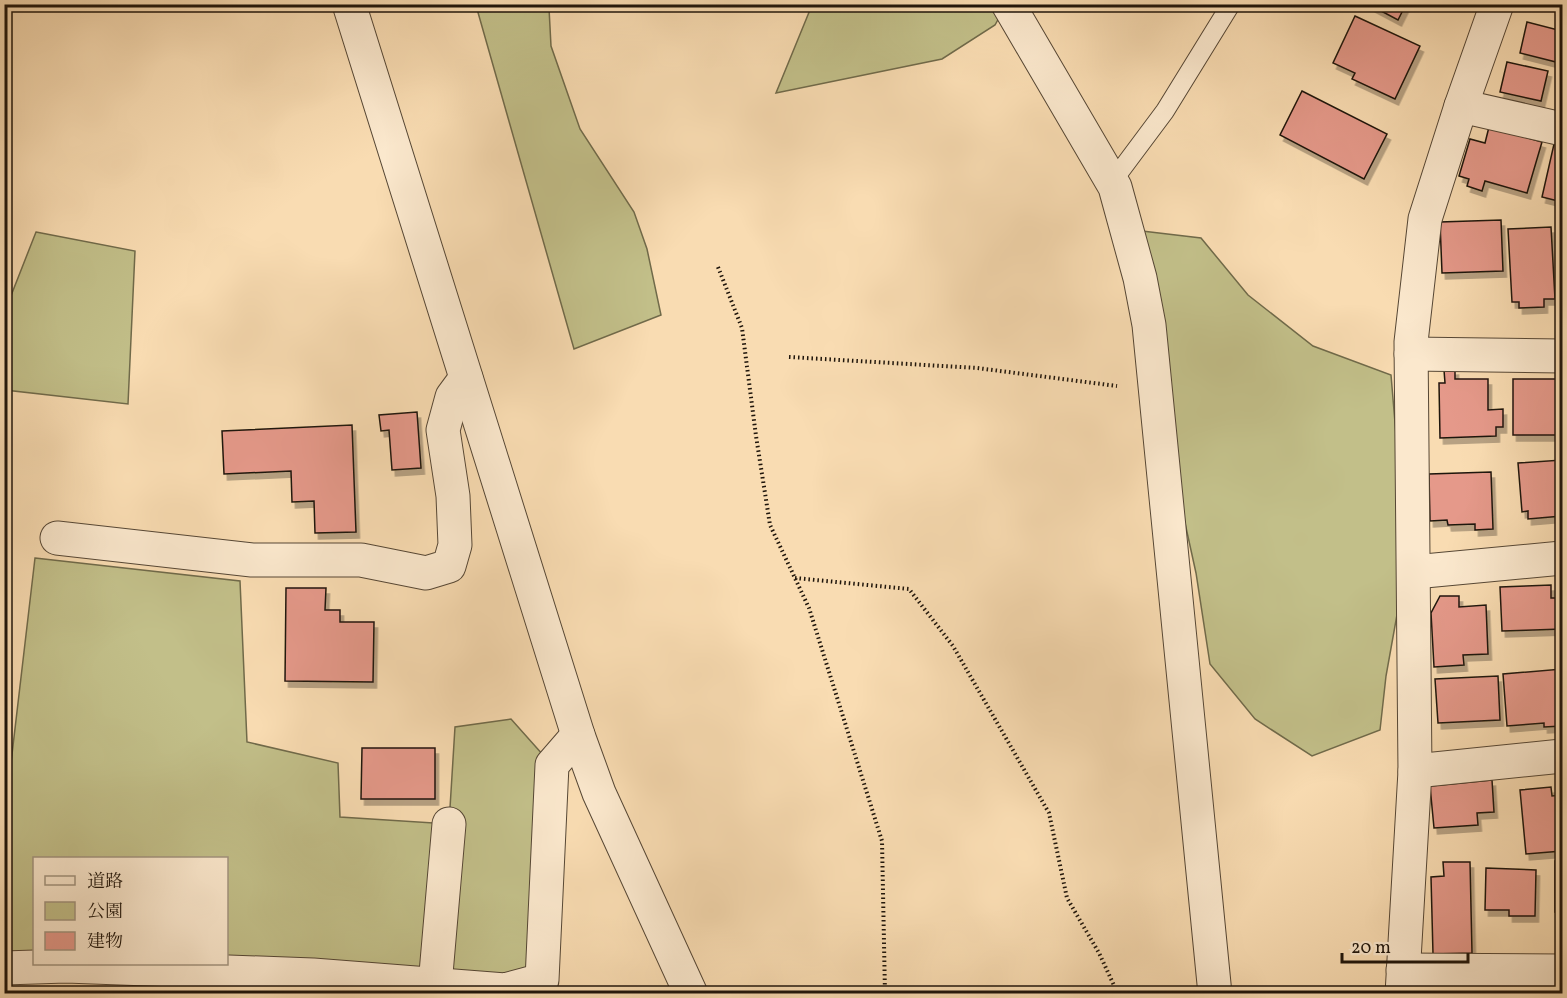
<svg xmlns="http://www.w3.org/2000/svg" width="1567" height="998" viewBox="0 0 1567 998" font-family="Vollkorn,'Noto Serif JP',serif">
<defs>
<filter id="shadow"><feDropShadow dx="3.5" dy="6" stdDeviation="0" flood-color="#0004"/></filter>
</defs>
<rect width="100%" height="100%" fill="#f9dcb2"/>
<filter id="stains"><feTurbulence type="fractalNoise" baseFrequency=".00333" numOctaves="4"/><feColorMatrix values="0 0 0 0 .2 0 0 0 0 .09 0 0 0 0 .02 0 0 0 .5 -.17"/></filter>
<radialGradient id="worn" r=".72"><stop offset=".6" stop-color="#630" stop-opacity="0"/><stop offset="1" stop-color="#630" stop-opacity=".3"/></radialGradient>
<!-- green -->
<g fill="#c2bf89" stroke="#706a4a" stroke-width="1.5" fill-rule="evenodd">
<polygon points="483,4 551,5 549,8 551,46 580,129 634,212 647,249 661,315 574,349 477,9"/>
<polygon points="812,5 1006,5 995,25 942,59 776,93"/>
<polygon points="1142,231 1201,238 1248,295 1313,346 1391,375 1400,482 1400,598 1386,676 1380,730 1312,756 1255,719 1210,664 1196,573 1176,482"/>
<polygon points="36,232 135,251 128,404 5,390 5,311"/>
<path d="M35,558l205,23 7,161 91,21 2,54 109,7 6,-97 56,-8 41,46 -21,219 -526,-21v-149zM34,858h192v106h-192z"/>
</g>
<!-- building -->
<g fill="#e5998a" stroke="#1f150b" stroke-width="1.5" filter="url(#shadow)">
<polygon points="1368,4 1406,4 1398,20"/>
<polygon points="1355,16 1420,46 1395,99 1352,79 1355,73 1333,63"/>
<polygon points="1527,22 1562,31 1556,62 1520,53"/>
<polygon points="1507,62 1548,71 1541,101 1500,92"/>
<polygon points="1302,91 1387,134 1364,179 1280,135"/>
<polygon points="1489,127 1542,142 1527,193 1485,181 1482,191 1467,186 1469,179 1459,176 1470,139 1485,143"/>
<polygon points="1554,144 1562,145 1562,202 1542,197"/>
<polygon points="1501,220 1503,271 1442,273 1440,222"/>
<polygon points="1551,227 1555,299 1544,299 1544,307 1519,308 1519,302 1512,302 1508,229"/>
<polygon points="1455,369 1455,379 1488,379 1488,410 1503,409 1503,427 1496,427 1496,436 1440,438 1439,383 1445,383 1444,370"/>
<rect x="1513" y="379" width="49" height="56"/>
<polygon points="417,412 421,468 392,470 389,430 381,431 379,415"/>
<polygon points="352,425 356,532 315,533 314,501 292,502 291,471 224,474 222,431"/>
<polygon points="1562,460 1562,516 1528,519 1528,511 1522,512 1518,463"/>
<polygon points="1491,472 1493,529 1475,530 1475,524 1448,525 1447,520 1430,521 1429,474"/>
<polygon points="1551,585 1551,598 1561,598 1562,629 1502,631 1500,587"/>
<polygon points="286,588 326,588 325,610 340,610 340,622 374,622 373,682 285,681"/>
<polygon points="1440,596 1459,596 1459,607 1486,605 1488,654 1463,655 1464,665 1434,667 1431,613"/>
<polygon points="1562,669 1562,726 1544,727 1544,723 1507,726 1503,674"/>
<polygon points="1498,676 1500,720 1438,723 1435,679"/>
<polygon points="362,748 435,748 435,799 361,799"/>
<polygon points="1492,780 1494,812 1477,813 1478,825 1434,828 1430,786"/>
<polygon points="1551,787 1552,796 1562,795 1562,851 1526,854 1520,790"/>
<polygon points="1555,861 1562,861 1562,913 1555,912"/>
<polygon points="1443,862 1470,862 1472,953 1433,954 1431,877 1444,876"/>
<polygon points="1486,868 1536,870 1535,916 1509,916 1509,910 1485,910"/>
</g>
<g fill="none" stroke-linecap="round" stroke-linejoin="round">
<defs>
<polyline id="lane" points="1112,182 1165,111 1231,4"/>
<g id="street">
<polyline points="349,4 578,735 599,793 691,994"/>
<polyline points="1008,4 1115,187 1140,278 1149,325 1215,994"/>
<polyline points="1461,106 1562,129"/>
<polyline points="1411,354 1562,356"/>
<polyline points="57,538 252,560 361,560 426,573 449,566 455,545 453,496 443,430 452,397 466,378"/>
<polyline points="1414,572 1562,558"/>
<polyline points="1415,771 1562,756"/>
<polyline points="4,968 66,966 313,975 505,990 542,980 552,765 578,735"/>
<polyline points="1403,970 1562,971"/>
<polyline points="435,985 449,824"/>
<polyline points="1402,994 1415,771 1411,342 1425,219 1461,106 1497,4"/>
</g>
</defs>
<!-- lane casing -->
<use href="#lane" stroke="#564735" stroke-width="20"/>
<!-- street casing -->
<use href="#street" stroke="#564735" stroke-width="35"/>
<!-- path -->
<g stroke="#1f150b" stroke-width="4" stroke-dasharray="1.5 3" stroke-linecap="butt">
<polyline points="718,267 742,328 756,436 770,525 809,608 882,841 885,994"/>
<polyline points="789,357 977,368 1117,386"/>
<polyline points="795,578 909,589 953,646 1049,813 1067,898 1099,953 1118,994"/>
</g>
<!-- lane -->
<use href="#lane" stroke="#fbe8cd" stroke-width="18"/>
<!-- street -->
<use href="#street" stroke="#fbe8cd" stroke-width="33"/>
</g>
<!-- margin -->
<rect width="1567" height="998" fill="none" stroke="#f9dcb2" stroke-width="24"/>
<rect x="6" y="6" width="1555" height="986" fill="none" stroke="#1f150b" stroke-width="3"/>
<rect x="12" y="12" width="1543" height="974" fill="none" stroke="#1f150b" stroke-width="1.5"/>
<!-- legend -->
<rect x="33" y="857" width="195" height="108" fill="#fbe8cd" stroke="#a3947f" stroke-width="1.5"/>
<rect x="45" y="876" width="30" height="9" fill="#fbe8cd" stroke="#a3947f" stroke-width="1.5"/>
<text x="87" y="887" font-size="18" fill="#1f150b">道路</text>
<rect x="45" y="902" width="30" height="18" fill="#c2bf89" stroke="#a3947f" stroke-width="1.5"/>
<text x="87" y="917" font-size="18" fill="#1f150b">公園</text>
<rect x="45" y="932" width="30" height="18" fill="#e5998a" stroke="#a3947f" stroke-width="1.5"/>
<text x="87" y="947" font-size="18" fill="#1f150b">建物</text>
<!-- scale -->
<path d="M1342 953v9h126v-9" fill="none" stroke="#1f150b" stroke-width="3"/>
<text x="1351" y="953" font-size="18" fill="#1f150b" stroke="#fbe8cd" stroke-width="4.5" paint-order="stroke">20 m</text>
<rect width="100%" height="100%" filter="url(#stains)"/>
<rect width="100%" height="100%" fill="url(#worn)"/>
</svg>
